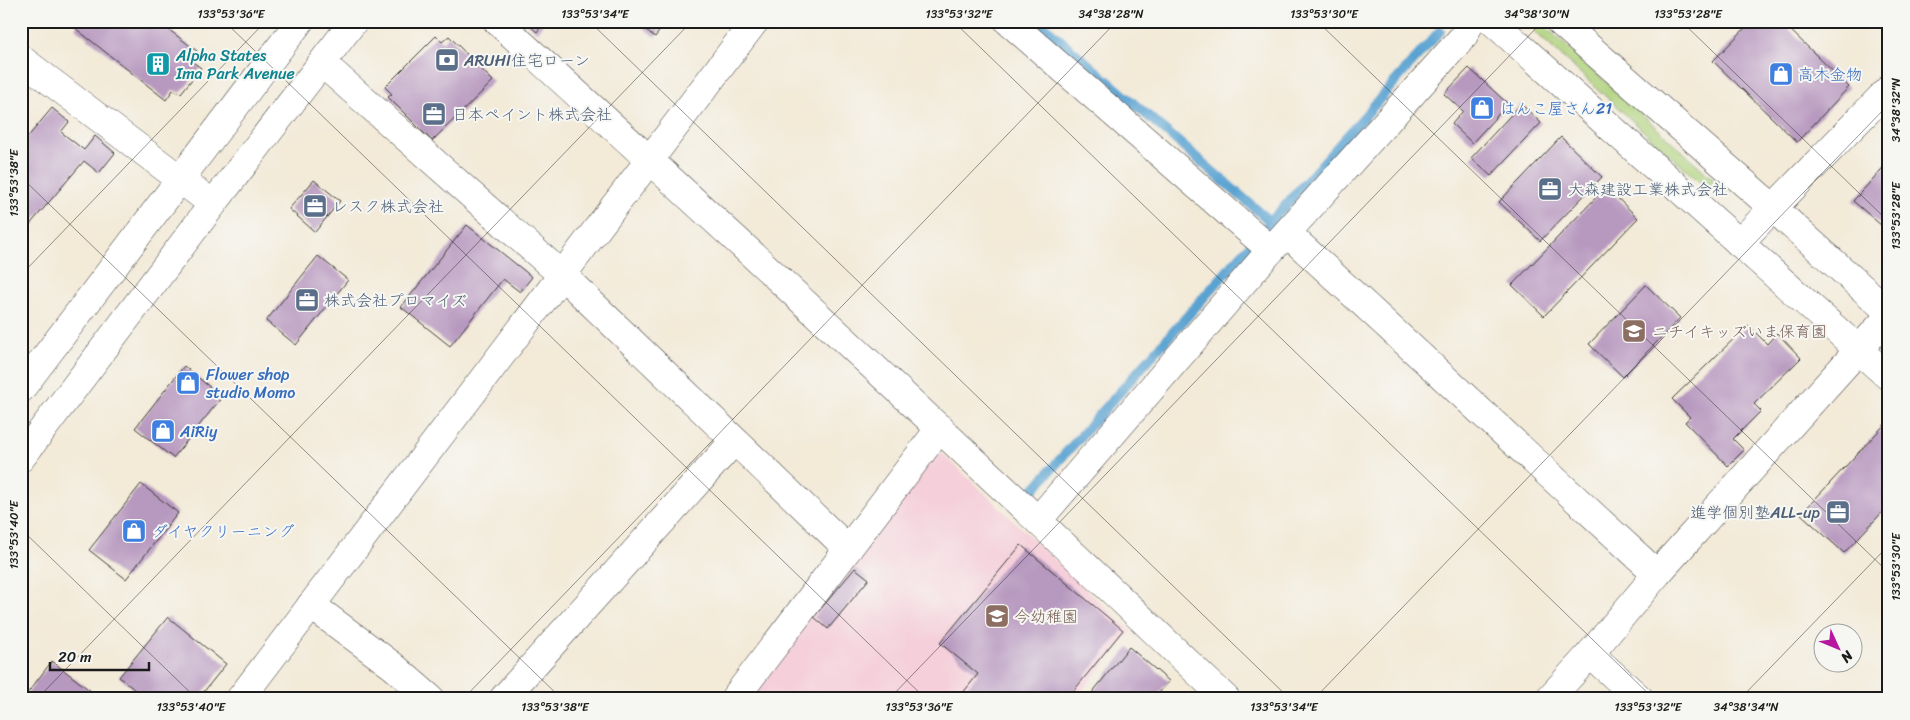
<svg xmlns="http://www.w3.org/2000/svg" width="1910" height="720" viewBox="0 0 1910 720" font-family="Sriracha,'Klee One',sans-serif">
<rect width="100%" height="100%" fill="#f6f6f2"/>
<filter id="ink" filterUnits="userSpaceOnUse"><feTurbulence type="fractalNoise" baseFrequency=".02" numOctaves="2"/><feDisplacementMap in="SourceGraphic" scale="10" xChannelSelector="R" yChannelSelector="G"/><feConvolveMatrix kernelMatrix="1 2 1 2 8 2 1 2 1" color-interpolation-filters="sRGB"/></filter>
<filter id="wash" filterUnits="userSpaceOnUse"><feTurbulence type="fractalNoise" baseFrequency=".0096" numOctaves="4" result="noise"/><feDisplacementMap in="SourceGraphic" scale="20" xChannelSelector="R" yChannelSelector="G"/><feGaussianBlur stdDeviation="1.12" result="paint"/><feColorMatrix in="noise" values="0 0 0 0 0 0 0 0 0 0 0 0 0 0 0 0 0 1.4 0 .05"/><feComposite in="paint" operator="in"/></filter>
<g filter="url(#wash)">
<rect width="100%" height="100%" fill="#f3ead8"/>
<!-- built -->
<polygon fill="#f5cfda" points="943,454 1131,632 1075,699 746,699 929,455"/>
<!-- green -->
<polygon fill="#aed17a" stroke="#65764b" points="1541,23 1714,180 1707,189 1534,31"/>
<g fill="none" stroke-linecap="round" stroke-linejoin="round">
<!-- stream -->
<g stroke="#5aa3d1" stroke-width="10">
<polyline points="1038,21 1271,222"/>
<polyline points="1033,490 1440,31"/>
</g>
</g>
<g id="blocks">
<!-- building -->
<g fill="#b798bf">
<polygon points="81,21 168,21 164,26 197,51 190,60 201,68 181,93 173,90 166,100 75,28"/>
<polygon points="524,21 545,21 537,32"/>
<polygon points="634,21 667,21 655,37"/>
<polygon points="1752,21 1781,21 1849,87 1797,142 1713,61"/>
<polygon points="436,36 442,42 449,36 493,81 432,141 388,97 392,94 385,87"/>
<polygon points="1469,68 1508,104 1472,143 1452,124 1463,111 1444,94"/>
<polygon points="1521,104 1541,123 1491,176 1471,158"/>
<polygon points="52,108 69,122 61,132 84,150 95,136 115,153 99,173 84,161 21,235 21,145"/>
<polygon points="1561,137 1602,177 1540,241 1499,202"/>
<polygon points="1889,161 1889,232 1853,201"/>
<polygon points="314,180 340,201 315,232 289,209"/>
<polygon points="1606,187 1638,218 1544,316 1512,285"/>
<polygon points="467,225 532,277 520,292 503,279 450,346 401,307"/>
<polygon points="318,256 348,280 296,345 266,321"/>
<polygon points="1646,285 1680,318 1623,377 1589,344"/>
<polygon points="1748,325 1767,344 1777,333 1801,358 1754,404 1761,411 1733,439 1744,450 1728,466 1685,422 1690,417 1672,399"/>
<polygon points="184,366 222,397 173,458 135,428"/>
<polygon points="1887,422 1889,424 1889,505 1844,553 1801,514"/>
<polygon points="141,484 178,513 126,579 89,550"/>
<polygon points="1021,545 1123,630 1067,699 958,699 978,674 940,643"/>
<polygon points="855,568 869,579 828,629 814,617"/>
<polygon points="168,617 226,664 198,699 146,699 119,677"/>
<polygon points="1129,647 1169,681 1154,699 1087,699"/>
<polygon points="52,661 92,692 87,699 23,699"/>
</g>
</g>
</g>
<g filter="url(#ink)">
<use href="#blocks" fill-opacity="0" stroke="#3c3b38" stroke-width="1"/>
<g fill="none" stroke-linecap="round" stroke-linejoin="round">
<defs>
<g id="minor">
<path d="M497,21c246,223 489,449 729,678"/>
<polyline points="1008,21 1271,250"/>
<polyline points="21,59 213,204"/>
<polyline points="322,63 562,275 848,549"/>
<polyline points="1287,233 1657,574"/>
<polyline points="1038,520 1271,250 1463,37 1471,21"/>
<polyline points="311,605 393,666 431,699"/>
<polyline points="1590,654 1640,699"/>
<polyline points="240,699 755,21"/>
<polyline points="503,699 734,441"/>
<polyline points="734,699 940,428"/>
<polyline points="1549,699 1590,654 1657,574 1889,316"/>
</g>
<g id="tertiary">
<polyline points="1492,21 1889,377"/>
<polyline points="1559,21 1773,208 1889,312"/>
<polyline points="1739,243 1889,89"/>
<polyline points="21,389 300,21"/>
<polyline points="21,458 213,204 354,21"/>
</g>
</defs>
<!-- minor casing -->
<use href="#minor" stroke="#3c3b38" stroke-width="29"/>
<!-- tertiary casing -->
<use href="#tertiary" stroke="#3c3b38" stroke-width="29"/>
<!-- minor -->
<use href="#minor" stroke="#fff" stroke-width="28"/>
<!-- tertiary -->
<use href="#tertiary" stroke="#fff" stroke-width="28"/>
</g>
</g>
<!-- ticks -->
<path fill="none" stroke="#1c1c1c" stroke-width="1" stroke-opacity="0.45" d="M224,21l702,678M589,21l701,678M953,21l701,678M1317,21l572,552M1681,21l208,201M21,177l541,522M21,275l245,-254M21,529l176,170M37,699l655,-678M463,699l654,-678M889,699l654,-678M1314,699l575,-595M1740,699l149,-154"/>
<!-- icons -->
<defs>
<symbol id="bank-square" viewBox="-11 -11 22 22"><rect x="-9" y="-9" width="18" height="18" rx="4" fill="#5c6f8a" stroke="#f6f6f2"/><path d="M-6-4H6V4H-6ZM0-2.3a2.3 2.3 0 1 0 0 4.6a2.3 2.3 0 1 0 0-4.6Z" fill="#fff"/></symbol>
<symbol id="building-square" viewBox="-11 -11 22 22"><rect x="-9" y="-9" width="18" height="18" rx="4" fill="#0f9aa8" stroke="#f6f6f2"/><path d="M-4-6H4V6H1V3H-1V6H-4ZM-2.5-4.3h1.7v1.8h-1.7ZM.8-4.3h1.7v1.8H.8ZM-2.5-1h1.7V.8h-1.7ZM.8-1h1.7V.8H.8Z" fill="#fff"/></symbol>
<symbol id="shop-square" viewBox="-11 -11 22 22"><rect x="-9" y="-9" width="18" height="18" rx="4" fill="#3f7fe0" stroke="#f6f6f2"/><path d="M-5-2.5h2.3a2.7 3.5 0 0 1 5.4 0H5L5.5 6h-11ZM-1.5-2.5h3a1.5 2.3 0 0 0-3 0Z" fill="#fff"/></symbol>
<symbol id="office-square" viewBox="-11 -11 22 22"><rect x="-9" y="-9" width="18" height="18" rx="4" fill="#5c6f8a" stroke="#f6f6f2"/><path d="M-6-3h4V-5.5h4V-3h4V5H-6ZM-1-4.5V-3h2v-1.5ZM-6 0V1H6V0Z" fill="#fff"/></symbol>
<symbol id="school-square" viewBox="-11 -11 22 22"><rect x="-9" y="-9" width="18" height="18" rx="4" fill="#8d6e63" stroke="#f6f6f2"/><path d="M0-5L7-2L0 1L-7-2ZM-4 1L0 2.5L4 1V4Q0 6-4 4Z" fill="#fff"/></symbol>
</defs>
<g fill-rule="evenodd">
<use href="#bank-square" x="433" y="46" width="28" height="28"/>
<use href="#building-square" x="144" y="50" width="28" height="28"/>
<use href="#shop-square" x="1767" y="60" width="28" height="28"/>
<use href="#shop-square" x="1468" y="94" width="28" height="28"/>
<use href="#office-square" x="420" y="100" width="28" height="28"/>
<use href="#office-square" x="1536" y="175" width="28" height="28"/>
<use href="#office-square" x="301" y="192" width="28" height="28"/>
<use href="#office-square" x="293" y="286" width="28" height="28"/>
<use href="#school-square" x="1620" y="317" width="28" height="28"/>
<use href="#shop-square" x="174" y="369" width="28" height="28"/>
<use href="#shop-square" x="149" y="417" width="28" height="28"/>
<use href="#office-square" x="1824" y="498" width="28" height="28"/>
<use href="#shop-square" x="120" y="517" width="28" height="28"/>
<use href="#school-square" x="983" y="602" width="28" height="28"/>
</g>
<g text-anchor="middle" dominant-baseline="central" stroke-width="4" stroke-linejoin="round" paint-order="stroke">
<!-- culture labels -->
<g font-size="16" fill="#0d838f" stroke="#f6f6f2" text-anchor="start">
<text x="176" y="55">Alpha States<tspan x="176" dy="18">Ima Park Avenue</tspan></text>
</g>
<!-- service labels -->
<g font-size="16" fill="#4e5e75" stroke="#f6f6f2" text-anchor="start">
<text x="464" y="60">ARUHI住宅ローン</text>
<text x="452" y="114">日本ペイント株式会社</text>
<text x="1568" y="189">大森建設工業株式会社</text>
<text x="332" y="206">レスク株式会社</text>
<text x="324" y="300">株式会社プロマイズ</text>
<text x="1820" y="512" text-anchor="end">進学個別塾ALL-up</text>
</g>
<!-- shop labels -->
<g font-size="16" fill="#366cbe" stroke="#f6f6f2" text-anchor="start">
<text x="1798" y="74">高木金物</text>
<text x="1500" y="108">はんこ屋さん21</text>
<text x="206" y="374">Flower shop<tspan x="206" dy="18">studio Momo</tspan></text>
<text x="180" y="431">AiRiy</text>
<text x="152" y="531">ダイヤクリーニング</text>
</g>
<!-- education labels -->
<g font-size="16" fill="#785e54" stroke="#f6f6f2" text-anchor="start">
<text x="1652" y="331">ニチイキッズいま保育園</text>
<text x="1014" y="616">今幼稚園</text>
</g>
</g>
<!-- margin -->
<rect width="1910" height="720" fill="none" stroke="#f6f6f2" stroke-width="55"/>
<!-- north arrow -->
<g transform="translate(1838 648) rotate(134)"><circle r="24" fill="#f6f6f2" stroke="#9f9f9c"/>
<path d="M0-4L9 19L0 12L-9 19Z" fill="#b5179e"/>
<text y="-8" font-size="14" font-weight="bold" text-anchor="middle" fill="#1c1c1c">N</text>
</g>
<!-- scale -->
<path d="M50 662v8h99v-8" fill="none" stroke="#1c1c1c" stroke-width="2.5"/>
<text x="58" y="662" font-size="15" fill="#1c1c1c" stroke="#f6f6f2" stroke-width="4" paint-order="stroke">20 m</text>
<rect x="28" y="28" width="1854" height="664" fill="none" stroke="#1c1c1c" stroke-width="2"/>
<g font-size="12" text-anchor="middle" fill="#1c1c1c">
<text x="231" y="18">133°53'36"E</text>
<text x="595" y="18">133°53'34"E</text>
<text x="959" y="18">133°53'32"E</text>
<text x="1111" y="18">34°38'28"N</text>
<text x="1324" y="18">133°53'30"E</text>
<text x="1537" y="18">34°38'30"N</text>
<text x="1688" y="18">133°53'28"E</text>
<text transform="translate(1896 110) rotate(-90)" y="4">34°38'32"N</text>
<text transform="translate(14 183) rotate(-90)" y="4">133°53'38"E</text>
<text transform="translate(1896 216) rotate(-90)" y="4">133°53'28"E</text>
<text transform="translate(14 535) rotate(-90)" y="4">133°53'40"E</text>
<text transform="translate(1896 567) rotate(-90)" y="4">133°53'30"E</text>
<text x="191" y="711">133°53'40"E</text>
<text x="555" y="711">133°53'38"E</text>
<text x="919" y="711">133°53'36"E</text>
<text x="1284" y="711">133°53'34"E</text>
<text x="1648" y="711">133°53'32"E</text>
<text x="1746" y="711">34°38'34"N</text>
</g>
</svg>
